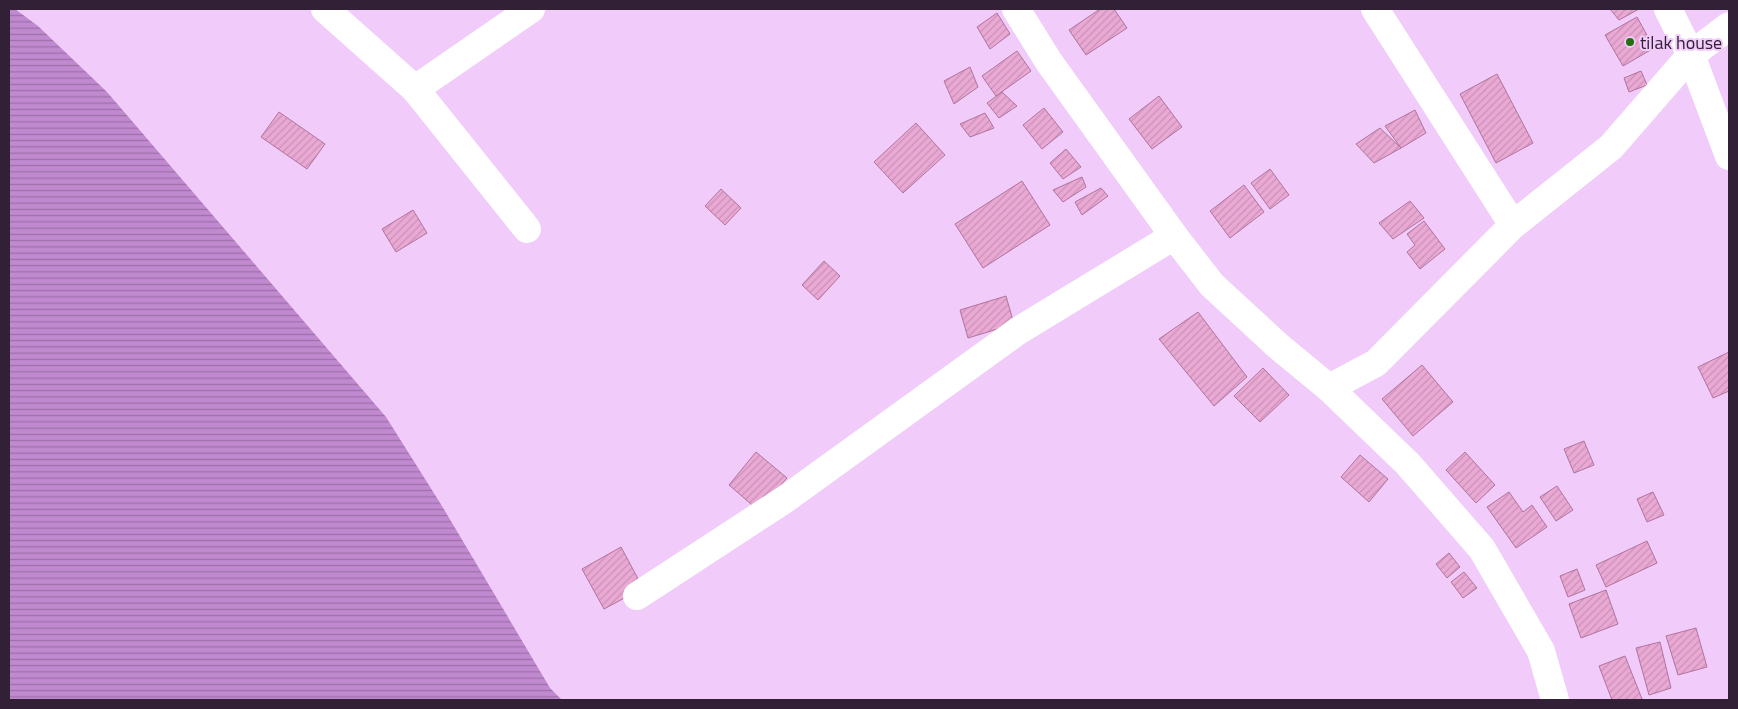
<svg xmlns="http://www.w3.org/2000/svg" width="1738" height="709" viewBox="0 0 1738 709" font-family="'Titillium Web',sans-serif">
<defs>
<pattern id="water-rules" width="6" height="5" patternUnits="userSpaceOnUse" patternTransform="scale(1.25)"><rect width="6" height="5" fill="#c189cf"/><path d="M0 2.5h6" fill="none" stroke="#9d70a9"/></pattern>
<pattern id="building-hatch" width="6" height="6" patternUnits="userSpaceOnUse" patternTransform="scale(1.25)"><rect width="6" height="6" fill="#eaa9d4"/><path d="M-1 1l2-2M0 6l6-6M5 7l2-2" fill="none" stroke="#c991b7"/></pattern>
</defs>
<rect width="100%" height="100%" fill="#f1cbfa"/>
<!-- water -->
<polygon fill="url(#water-rules)" points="9,9 15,9 38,26 107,92 386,417 442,506 550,688 562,700 9,700"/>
<!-- building -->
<g fill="url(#building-hatch)" stroke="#b0739c">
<polygon points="1100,9 1114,9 1127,28 1086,55 1069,30"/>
<polygon points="1610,9 1639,9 1619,20"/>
<polygon points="997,13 1010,34 990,49 977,27"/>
<polygon points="1637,17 1654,48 1623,66 1605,35"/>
<polygon points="1017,51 1031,71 996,96 982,76"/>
<polygon points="970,67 978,87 954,104 944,81"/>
<polygon points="1641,71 1647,85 1629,92 1624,78"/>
<polygon points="1497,74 1533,143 1496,163 1460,94"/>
<polygon points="1002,92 1017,106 999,118 987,103"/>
<polygon points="1159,96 1182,127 1152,149 1129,119"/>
<polygon points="1044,108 1063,132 1042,149 1023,125"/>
<polygon points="1415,110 1426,133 1401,148 1385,126"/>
<polygon points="279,112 325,144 307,169 261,137"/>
<polygon points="985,113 994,128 970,137 960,124"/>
<polygon points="916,123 945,155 903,193 874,162"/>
<polygon points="1380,128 1401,148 1374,163 1356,144"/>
<polygon points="1066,149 1081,167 1063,179 1050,163"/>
<polygon points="1270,169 1289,195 1270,209 1251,183"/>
<polygon points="1082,177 1086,187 1063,202 1053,190"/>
<polygon points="1022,181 1050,225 983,268 955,224"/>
<polygon points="1244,185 1264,212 1230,238 1210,211"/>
<polygon points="1101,188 1108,196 1082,215 1075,202"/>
<polygon points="721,189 741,208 725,225 705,206"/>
<polygon points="1410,201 1424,218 1393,239 1379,223"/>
<polygon points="413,210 427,233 396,252 382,229"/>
<polygon points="1424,221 1445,249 1420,269 1407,252 1415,245 1407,234"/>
<polygon points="824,261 840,276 818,300 802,285"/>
<polygon points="1006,296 1014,324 968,338 960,310"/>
<polygon points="1198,312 1247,377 1214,406 1159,339"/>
<polygon points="1729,352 1729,391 1713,398 1698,367"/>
<polygon points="1422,365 1453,402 1413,436 1382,399"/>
<polygon points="1263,368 1289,395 1260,422 1234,396"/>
<polygon points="1584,441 1594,465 1574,473 1564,449"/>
<polygon points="756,452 787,478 759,511 729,485"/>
<polygon points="1465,452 1495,485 1476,503 1446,470"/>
<polygon points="1360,455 1388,479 1369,502 1341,477"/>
<polygon points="1557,486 1573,510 1556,521 1540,497"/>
<polygon points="1509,492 1523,512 1532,505 1547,527 1516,548 1487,507"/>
<polygon points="1653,492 1664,515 1647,522 1637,499"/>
<polygon points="1647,541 1657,563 1606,587 1596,565"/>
<polygon points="621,547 643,588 604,609 582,569"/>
<polygon points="1449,553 1460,567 1447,578 1436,564"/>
<polygon points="1577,569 1585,590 1568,597 1560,576"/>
<polygon points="1464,572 1477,588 1463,598 1451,582"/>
<polygon points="1606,590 1618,624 1581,638 1569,604"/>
<polygon points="1696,628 1707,667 1678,675 1666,636"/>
<polygon points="1660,642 1671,688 1649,695 1636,648"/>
<polygon points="1625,656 1642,699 1639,700 1612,700 1599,666"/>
</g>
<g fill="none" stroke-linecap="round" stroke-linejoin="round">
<!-- minor -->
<g stroke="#fff" stroke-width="28">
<polyline points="325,9 415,89 527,229"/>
<polyline points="1016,9 1049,62 1174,236 1212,285 1277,345 1329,388 1408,464 1482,549 1541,651 1555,700"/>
<polyline points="1375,9 1513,225"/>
<polyline points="1668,9 1691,55 1729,156"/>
<polyline points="415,89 531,9"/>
<polyline points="1329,388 1376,363 1513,225 1611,147 1691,55 1729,26"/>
<polyline points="637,596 784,500 1018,331 1174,236"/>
</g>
</g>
<!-- markers -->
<circle fill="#256e0d" stroke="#f1cbfa" stroke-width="2" cx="1630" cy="42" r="5"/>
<g text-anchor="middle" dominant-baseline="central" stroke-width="4" stroke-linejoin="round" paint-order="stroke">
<!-- poi labels -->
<g font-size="18" fill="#322036" stroke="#f1cbfa" text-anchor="start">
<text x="1640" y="42">tilak house</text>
</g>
</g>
<!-- border -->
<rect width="1738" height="709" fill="none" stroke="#322036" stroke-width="20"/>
</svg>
